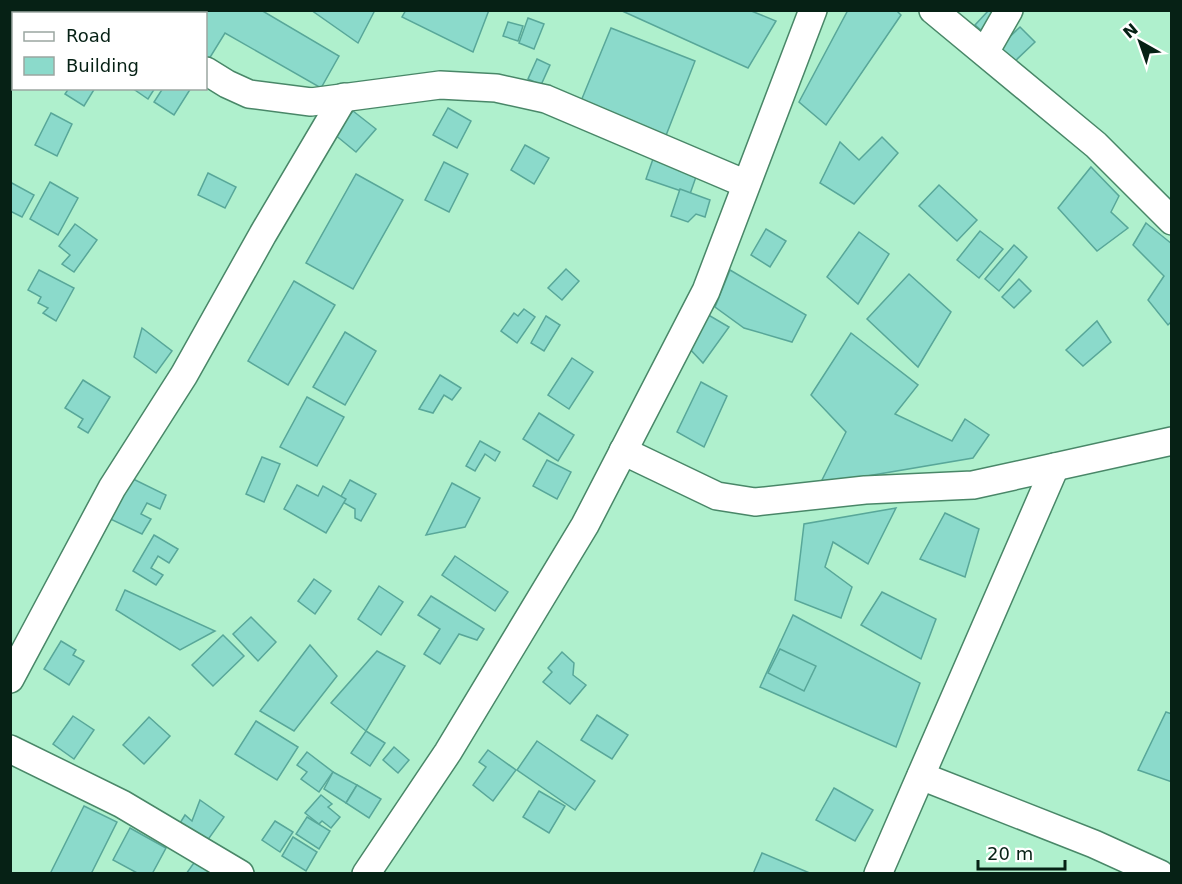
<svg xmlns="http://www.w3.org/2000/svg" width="1182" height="884" viewBox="0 0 1182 884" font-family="'DejaVu Sans',sans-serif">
<rect width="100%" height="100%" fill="#aff0cd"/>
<!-- building -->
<g fill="#8bdacb" stroke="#58a799" stroke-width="1.5">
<polygon points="152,10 261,10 339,56 321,88 225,33 209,59 206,56 206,14 151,14"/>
<polygon points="311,10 375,10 358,43"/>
<polygon points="406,10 489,10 473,52 402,17"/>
<polygon points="620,10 749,10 776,21 748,68"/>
<polygon points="848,10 896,10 901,15 826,125 799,102"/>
<polygon points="989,10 1000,10 996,43 975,25"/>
<polygon points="528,18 544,24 534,49 519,43"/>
<polygon points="508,22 523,26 518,41 503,36"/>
<polygon points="1020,27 1035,42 1014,62 999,47"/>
<polygon points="611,28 695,61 665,138 581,101"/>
<polygon points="537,59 550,65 541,85 528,79"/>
<polygon points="69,88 95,88 84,106 65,94"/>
<polygon points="132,88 155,88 148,99"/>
<polygon points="163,88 191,88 174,115 154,102"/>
<polygon points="448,108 471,121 457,148 433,135"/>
<polygon points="353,111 376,129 356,152 334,134"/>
<polygon points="51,113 72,124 57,156 35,145"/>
<polygon points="882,137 898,153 854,204 820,183 840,142 859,160"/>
<polygon points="525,145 549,158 534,184 511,170"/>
<polygon points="653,159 697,174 690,194 646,179"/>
<polygon points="444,162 468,174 449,212 425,200"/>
<polygon points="1091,167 1119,196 1111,212 1128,228 1097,251 1058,208"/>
<polygon points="208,173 236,187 225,208 198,195"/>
<polygon points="356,174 403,200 353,289 306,263"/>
<polygon points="10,182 34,195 22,217 10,211"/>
<polygon points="50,182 78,198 58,235 30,219"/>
<polygon points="939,185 977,220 957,241 919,206"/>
<polygon points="680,189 710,200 705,217 696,214 688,222 671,216"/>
<polygon points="1146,223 1172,244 1172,321 1168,325 1148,300 1164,276 1133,245"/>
<polygon points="75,224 97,240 74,272 62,264 70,255 59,246"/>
<polygon points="766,229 786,241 770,267 751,255"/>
<polygon points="980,231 1003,249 979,278 957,260"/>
<polygon points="859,232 889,254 858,304 827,277"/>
<polygon points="1014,245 1027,257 999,291 985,279"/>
<polygon points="566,269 579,281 562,300 548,288"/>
<polygon points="39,270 74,288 56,321 43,313 48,308 38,303 41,297 28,290"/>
<polygon points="730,270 806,315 792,342 744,328 715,307"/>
<polygon points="909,274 951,312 918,367 867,319"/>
<polygon points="1019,279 1031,291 1014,308 1002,297"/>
<polygon points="294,281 335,305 288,385 248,361"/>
<polygon points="524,309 535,317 517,343 501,331 514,313 518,316"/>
<polygon points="705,313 729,327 703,363 689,348"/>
<polygon points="546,316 560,325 544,351 531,343"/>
<polygon points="1097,321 1111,342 1083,366 1066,350"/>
<polygon points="142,328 172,351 156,373 134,357"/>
<polygon points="345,332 376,351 345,405 313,387"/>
<polygon points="851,333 918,385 895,414 952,441 965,419 989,435 973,458 820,484 846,432 811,395"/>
<polygon points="572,358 593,372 569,409 548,395"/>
<polygon points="440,375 461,388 452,400 444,395 433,413 419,409"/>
<polygon points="83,380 110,397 88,433 78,427 83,419 65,408"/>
<polygon points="701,382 727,396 704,447 677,432"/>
<polygon points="307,397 344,417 317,466 280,447"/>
<polygon points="539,413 574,435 558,461 523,439"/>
<polygon points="480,441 500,452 495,461 485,454 475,471 466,466"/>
<polygon points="262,457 280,464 264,502 246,494"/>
<polygon points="547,460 571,472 557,499 533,486"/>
<polygon points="125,475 166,495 160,509 147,503 141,514 151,519 142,534 104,516"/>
<polygon points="350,480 376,494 361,521 355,518 355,509 339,500"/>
<polygon points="452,483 480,498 465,527 426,535"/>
<polygon points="297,485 318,496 323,486 346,499 326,533 284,509"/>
<polygon points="896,508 868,564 833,542 825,567 852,587 841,618 795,600 804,524"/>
<polygon points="945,513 979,529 965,577 920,559"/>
<polygon points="154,535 178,549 169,563 158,556 151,568 163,575 156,585 133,571"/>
<polygon points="455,556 508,592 495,611 442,575"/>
<polygon points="314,579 331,591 315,614 298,601"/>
<polygon points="379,586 403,602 381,635 358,619"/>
<polygon points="125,590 215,631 180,650 116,610"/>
<polygon points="882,592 936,619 921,659 861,625"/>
<polygon points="431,596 484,629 477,640 459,634 440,664 424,654 440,629 418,615"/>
<polygon points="793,615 920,683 896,747 760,687"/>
<polygon points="251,617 276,642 258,661 233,634"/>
<polygon points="223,635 244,656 213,686 192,665"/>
<polygon points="61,641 76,650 73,655 84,661 69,685 44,669"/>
<polygon points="310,645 337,676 294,731 260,711"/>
<polygon points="780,649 816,666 804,691 768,673"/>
<polygon points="377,651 405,666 366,731 331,703"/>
<polygon points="562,652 574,663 573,675 586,685 570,704 543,682 552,672 548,668"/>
<polygon points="1166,712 1172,714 1172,782 1138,770"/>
<polygon points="597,715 628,735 612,759 581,740"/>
<polygon points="73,716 94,730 74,759 53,744"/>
<polygon points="149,717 170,736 144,764 123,745"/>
<polygon points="256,721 298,747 277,780 235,754"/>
<polygon points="366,731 385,743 370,766 351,753"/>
<polygon points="537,741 595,781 575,810 517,770"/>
<polygon points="394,747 409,760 398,773 383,760"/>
<polygon points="488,750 516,770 493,801 473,785 486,767 479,762"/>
<polygon points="307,752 333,772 319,792 301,779 307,772 297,765"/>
<polygon points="333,772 357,785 346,803 324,789"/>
<polygon points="357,785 381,799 369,818 346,803"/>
<polygon points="834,788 873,810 855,841 816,820"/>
<polygon points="539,791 565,806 549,833 523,817"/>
<polygon points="321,795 332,804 328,807 340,817 331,828 322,821 319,824 305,813"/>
<polygon points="200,800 224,817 207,841 180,823 185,815 192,821"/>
<polygon points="84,806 117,822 91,874 50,874"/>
<polygon points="307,817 330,831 319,849 296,834"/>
<polygon points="275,821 293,832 280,852 262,840"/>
<polygon points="130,828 166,848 152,874 139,874 113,860"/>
<polygon points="293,837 317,852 306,871 282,856"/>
<polygon points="762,853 812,874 753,874"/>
<polygon points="196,860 215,874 186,874"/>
</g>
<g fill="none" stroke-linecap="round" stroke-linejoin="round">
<defs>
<g id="street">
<polyline points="97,10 103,14"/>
<polyline points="933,10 1096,145 1172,221"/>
<polyline points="985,52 1009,10"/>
<polyline points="206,71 227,84 249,94 311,102 440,85 496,88 546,99 746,184"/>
<polyline points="623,451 717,496 755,502 865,490 973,485 1172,441"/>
<polyline points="10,679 112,488 184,375 263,234 344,97"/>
<polyline points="10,749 122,804 240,874"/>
<polyline points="921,776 1094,844 1160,874"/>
<polyline points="366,874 448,752 585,525 706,291 813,10"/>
<polyline points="878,874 1055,467"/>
</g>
</defs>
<!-- street casing -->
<use href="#street" stroke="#498768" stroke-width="30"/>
<!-- street -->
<use href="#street" stroke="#fff" stroke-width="27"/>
</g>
<!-- border -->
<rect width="1182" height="884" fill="none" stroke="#062115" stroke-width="24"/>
<!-- legend -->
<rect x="12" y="12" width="195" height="78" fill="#ffffff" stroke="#9ba6a1" stroke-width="1.5"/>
<rect x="24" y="32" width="30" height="9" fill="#ffffff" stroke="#9ba6a1" stroke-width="1.5"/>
<text x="66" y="42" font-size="18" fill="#062115">Road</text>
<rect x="24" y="57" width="30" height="18" fill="#8bdacb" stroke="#9ba6a1" stroke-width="1.5"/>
<text x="66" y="72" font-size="18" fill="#062115">Building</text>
<!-- north arrow -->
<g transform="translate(1140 42) rotate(320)" stroke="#ffffff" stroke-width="4.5" paint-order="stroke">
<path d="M0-4.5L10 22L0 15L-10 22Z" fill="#062115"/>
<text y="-9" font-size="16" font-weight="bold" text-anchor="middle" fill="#062115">N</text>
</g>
<!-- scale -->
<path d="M978 860v9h87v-9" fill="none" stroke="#062115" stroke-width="3"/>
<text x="987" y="860" font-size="18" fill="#062115" stroke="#ffffff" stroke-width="4.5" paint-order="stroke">20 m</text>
</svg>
